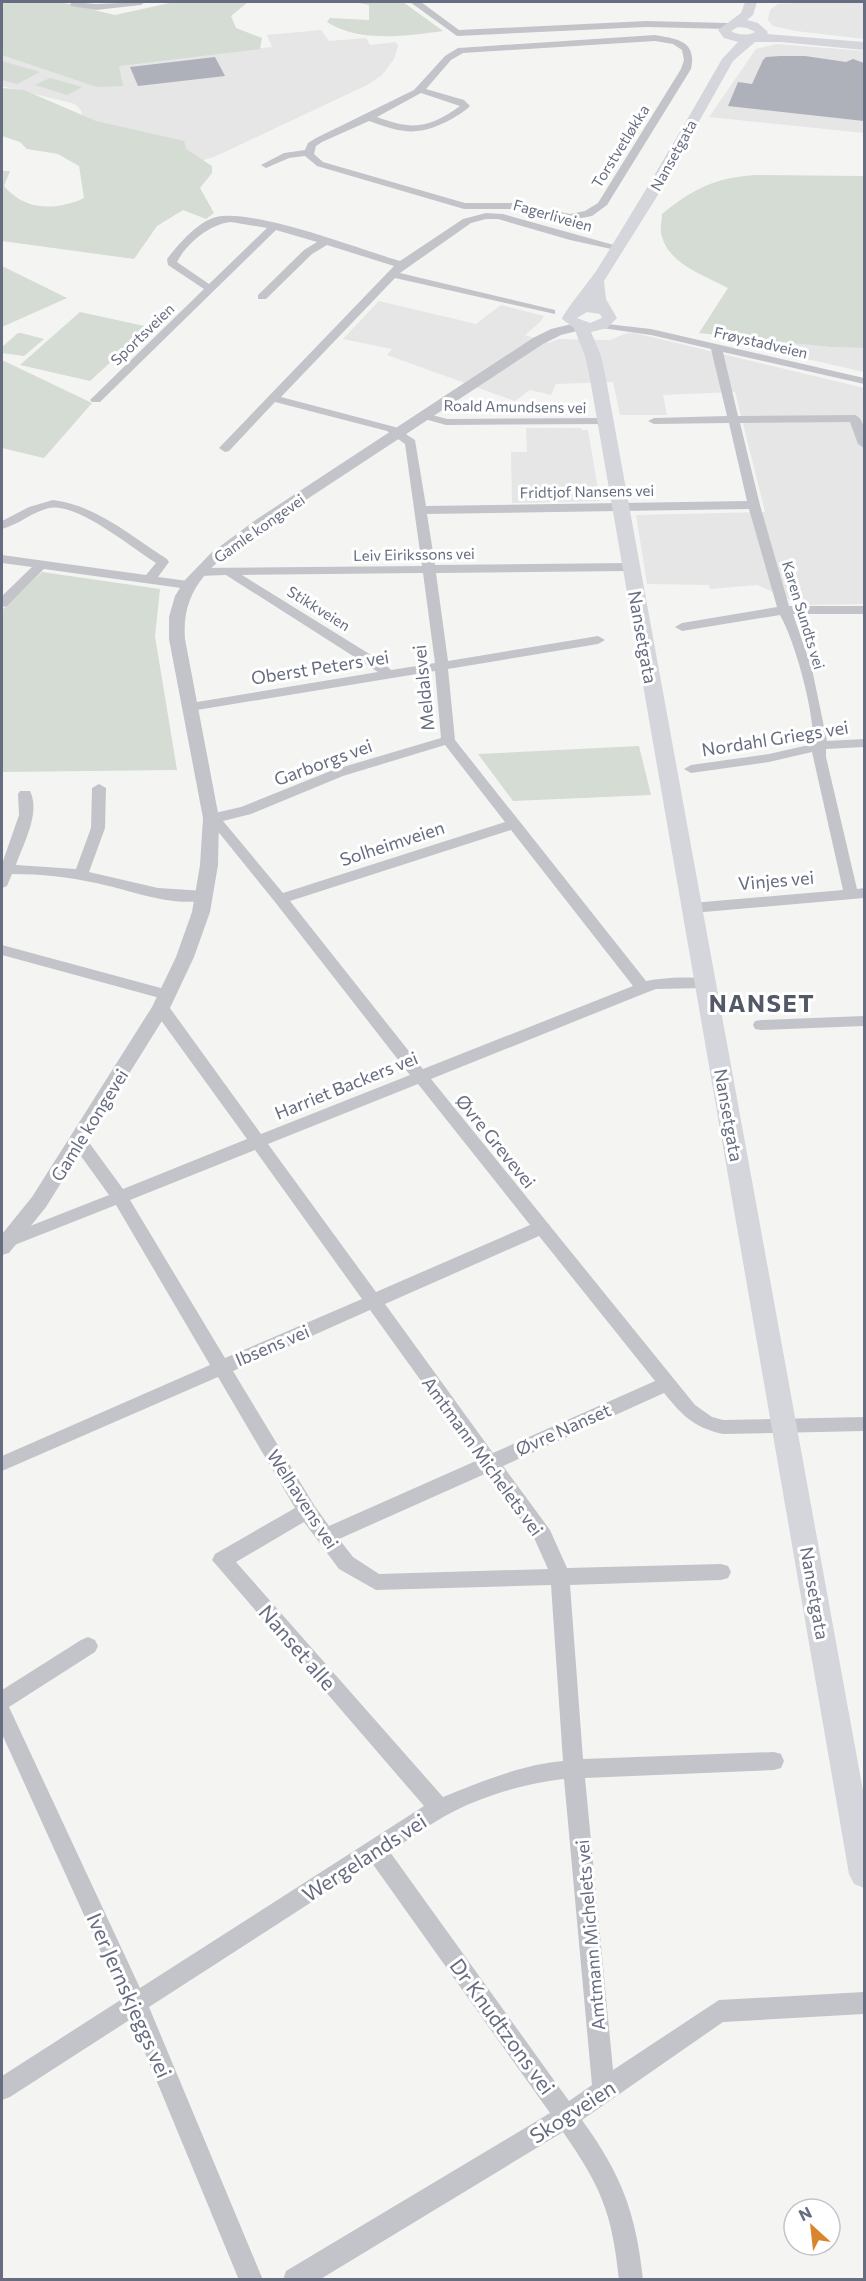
<svg xmlns="http://www.w3.org/2000/svg" width="866" height="2281" viewBox="0 0 866 2281" font-family="Commissioner,sans-serif">
<rect width="100%" height="100%" fill="#f4f5f2"/>
<!-- built -->
<g fill="#e5e6e5">
<polygon points="814,2 864,2 864,39 796,31 773,26 768,20 770,10 778,4"/>
<polygon points="321,30 329,41 366,38 370,45 396,42 398,46 394,59 382,75 367,85 214,157 186,165 83,122 81,110 75,104 2,86 2,52 118,83 122,79 118,65 119,64 272,47 267,35"/>
<polygon points="777,44 864,51 864,133 709,117 756,49"/>
<polygon points="379,301 476,324 501,305 544,316 540,322 525,335 548,343 559,339 610,340 627,333 635,333 864,388 864,604 802,605 757,585 710,589 709,585 647,584 636,515 765,512 735,392 663,395 667,415 620,415 613,382 556,384 551,395 530,390 515,401 387,355 392,349 343,339"/>
<polygon points="759,338 831,347 864,348 864,372 745,345 748,341"/>
<polygon points="526,428 581,428 582,430 588,430 600,501 512,503 511,452 527,452"/>
</g>
<!-- green -->
<g fill="#d4dcd3">
<polygon points="2,2 60,2 115,15 174,2 252,2 248,2 231,16 236,28 262,38 260,49 119,66 123,86 97,87 2,55"/>
<path d="M354,2h49l40,29c-36,5 -84,12 -116,-9l3,-4 39,2v-15z"/>
<polygon points="2,61 40,72 17,84 2,80"/>
<polygon points="50,78 82,87 67,95 35,85"/>
<path d="M2,88l22,2 72,31 88,20 2,8 26,17v7l-12,15 14,25 -8,6 -23,-9 -26,16 -23,33 -132,-18v-70h8l-6,15c21,25 52,25 80,12l-5,-32 -21,-12 -31,-5 -7,-7 -18,-6z"/>
<path d="M755,175l109,1v172l-33,-1 -132,-14 29,-45c-24,-13 -61,-24 -67,-55 -1,-6 1,-13 1,-19 31,-25 52,-36 93,-39z"/>
<polygon points="2,266 67,298 2,327"/>
<polygon points="80,312 149,327 90,381 20,365"/>
<polygon points="18,333 21,333 44,339 24,356 2,353 2,347"/>
<polygon points="2,360 92,403 44,458 2,448"/>
<polygon points="42,572 160,589 155,636 177,770 2,772 2,610"/>
<polygon points="639,746 651,795 513,801 478,754"/>
</g>
<!-- building -->
<g fill="#aeb1b9">
<polygon points="780,56 805,56 846,62 853,59 864,63 864,121 728,106 738,82 752,84 763,60 766,57"/>
<polygon points="215,57 225,76 138,86 130,67"/>
</g>
<g fill="none" stroke-linecap="round" stroke-linejoin="round">
<!-- minor -->
<g fill="#c3c4c9" fill-rule="evenodd">
<polygon points="73,2 96,4 145,2 141,5 96,10 71,6 70,4"/>
<path d="M655,35c23,4 42,6 36,34l-84,136 -15,11 -22,4 -54,-11h-52l-147,-43 -12,-10 -16,2 -23,10 -5,-3 23,-12 21,-3 3,-7 8,-5 98,-48 31,-34 13,-8zM655,41l18,3 9,6 2,10 -3,9 -83,134 -13,8 -15,3 -54,-11h-51l-142,-41 -9,-8 2,-8 6,-4 47,-21c31,11 46,16 77,1 9,-5 17,-9 24,-16l-6,-6 -38,-11 25,-29 12,-7zM421,93l39,13c-32,23 -48,24 -83,11z"/>
<path d="M486,213l17,1 118,33 -5,3 -46,-10 -72,-21h-12l-15,4 -71,50 155,37v4l-160,-36 -114,119 114,30 20,13 11,66 321,-5 -18,-78 -75,1 -6,-3 6,-3 73,-2 -16,-67 -60,-14 -49,-7 -4,-1v-4l53,6 213,49v6l-141,-32 15,64 117,-1c11,4 10,22 9,33l-6,-4 -8,-22 -110,1 20,82 29,101h75v8h-71l19,55 15,72 37,-2v8l-38,2v8l31,132 7,-1v10l-172,15 -7,-5 7,-5 151,-13 -31,-138 -43,10 -78,11 -7,-4 7,-4 78,-11 44,-10c2,-30 -18,-103 -33,-129l-98,16 -7,-4 7,-4 95,-16 -28,-98 -322,5 8,51 195,-2 6,4 -6,4 -194,2 12,88 150,-25 7,4 -7,4 -150,25 7,71 191,241c12,-3 60,-7 67,2l-8,5 -49,1 -8,3 -217,87 264,326 17,12 11,3 141,-3v14l-141,3c-30,-7 -40,-18 -59,-41l-161,73 47,64 17,38 154,-4 7,2 3,6 -3,6 -7,2 -151,5 13,174 191,-7 7,2 3,7 -3,7 -7,2 -189,8 28,292 106,-70 145,-8v22l-141,8 -141,98c39,54 54,92 61,160h-24c-7,-68 -18,-93 -56,-148l-244,148h-36l3,-9 264,-158 -178,-250 -223,144 114,273h-24l-108,-261 -121,78 -8,3v-24l120,-77 -120,-265v-44l79,-50 7,-3 7,3 3,6 -3,6 -86,55 131,281 284,-182 -212,-246 3,-6 80,-46 -77,-131 -216,94v-15l208,-91 -94,-160 -109,43 -5,-1v-10l107,-42 -36,-50 -2,-4 2,-4h12l38,52 124,-50 -92,-127 -2,-4 2,-4h12l94,130 149,-59 -135,-173 -55,-68 -16,-16 2,-3 35,-8 92,-37 108,-32 -6,-67 -244,40 -7,-4 7,-4 187,-31 -152,-97 -27,1 -6,-4 6,-4 223,-2 -17,-122 -18,-13 -112,-29 -46,49 -4,1 -6,-4 175,-182 -67,-21 -15,9 -46,45h-8v-4l46,-45 13,-8 -41,-12 -176,172h-8l-2,-2 114,-111 -36,-24 -1,-6c11,-14 30,-37 49,-42 37,-9 143,32 184,44l63,-42zM231,222l36,6 -58,56 -32,-22c10,-19 33,-38 54,-40zM423,573l12,90 -44,7 -7,-7 -142,-88zM445,745l60,77 -222,71 -60,-72 28,-7 92,-38zM511,830l122,156 -210,83 -133,-168zM418,1084l112,141 -154,67 -108,-148zM255,1150l107,149 -137,59 -95,-158zM539,1236l116,145 -162,72 -108,-149zM370,1310l108,150 -149,66 -15,-21 -81,-134zM487,1473l48,67 13,29 -169,5 -26,-17 -14,-18zM304,1522l35,47 37,21 175,-5 12,176c-43,4 -80,20 -120,36l-207,-235zM564,1779l28,306 -23,16 -179,-249c18,-12 36,-25 55,-36 33,-19 81,-33 119,-37z"/>
<polygon points="425,413 447,419 605,418 611,421 605,424 446,425 421,418 419,416"/>
<path d="M53,500c43,5 79,37 114,59l2,3 -11,15 30,4 6,4 -6,4 -144,-20 -37,37 -5,1v-11l30,-29 -30,-4v-8l144,20 10,-12c-24,-15 -79,-61 -107,-55 -17,4 -31,17 -47,21v-8l27,-14z"/>
<path d="M99,784l7,4 -1,40 -16,44 69,16 47,3 5,2 2,3 -2,3c-36,10 -79,-9 -114,-16 -28,-6 -55,-9 -84,-9l-5,12 -5,2v-24l17,-49 -1,-21 2,-3h10c11,22 -7,53 -14,74l60,4 15,-41 1,-40z"/>
<polygon points="2,945 172,991 175,995 167,1000 2,955"/>
<polygon points="864,1016 864,1026 761,1030 755,1029 753,1025 755,1021 761,1020"/>
</g>
<!-- tertiary -->
<g fill="#c3c4c9" fill-rule="evenodd">
<polygon points="410,2 421,2 459,30 646,21 728,23 733,26 728,29 646,27 457,36"/>
<path d="M580,322l6,4 -1,3 -24,6 -18,9 -292,192c-38,28 -70,51 -66,103l34,179 -1,47 -8,47 -16,45 -24,51 -124,199 -37,46 -7,2v-21l30,-37 120,-190 24,-50 16,-45 8,-47 3,-47 -34,-179v-22l6,-21 10,-16 26,-27 46,-34 276,-181 18,-9z"/>
</g>
<!-- secondary -->
<path fill="#d4d6dc" fill-rule="evenodd" d="M745,2h12l-4,13 -6,5 11,3 10,9 -1,2 97,8v8l-83,-8h-26l-22,19 -77,137 -52,83 2,18 11,19 -10,10 -16,4 10,24 5,23 258,1417v92l-10,-4 -5,-10 -259,-1495 -5,-23 -11,-28 -12,-9c1,-6 30,-41 36,-51 43,-69 84,-139 124,-209l16,-17 -14,-4 -6,-8 23,-17zM738,27l9,1 8,4c-7,4 -18,3 -24,-1zM587,312l13,2 2,4 -12,5 -13,-5z"/>
</g>
<g text-anchor="middle" dominant-baseline="central" stroke-width="6" stroke-linejoin="round" paint-order="stroke">
<!-- far-street labels -->
<g font-size="15" fill="#666d81" stroke="#fff">
<text transform="translate(620 146) rotate(-58)">Torstvetløkka</text>
<text transform="translate(673 155) rotate(-61)">Nansetgata</text>
<text transform="translate(553 215) rotate(16)">Fagerliveien</text>
<text transform="translate(142 334) rotate(-44)">Sportsveien</text>
<text transform="translate(761 342) rotate(13)">Frøystadveien</text>
<text transform="translate(515 406) rotate(1)">Roald Amundsens vei</text>
<text transform="translate(587 491) rotate(-1)">Fridtjof Nansens vei</text>
<text transform="translate(259 528) rotate(-35)">Gamle kongevei</text>
<text transform="translate(414 554) rotate(-1)">Leiv Eirikssons vei</text>
<text transform="translate(319 608) rotate(32)">Stikkveien</text>
<text transform="translate(804 615) rotate(73)">Karen Sundts vei</text>
</g>
<!-- street labels -->
<g font-size="18" fill="#666d81" stroke="#fff">
<text transform="translate(643 637) rotate(80)">Nansetgata</text>
<text transform="translate(320 667) rotate(-9)">Oberst Peters vei</text>
<text transform="translate(423 688) rotate(-96)">Meldalsvei</text>
<text transform="translate(775 738) rotate(-9)">Nordahl Griegs vei</text>
<text transform="translate(323 762) rotate(-20)">Garborgs vei</text>
<text transform="translate(392 843) rotate(-18)">Solheimveien</text>
<text transform="translate(776 880) rotate(-5)">Vinjes vei</text>
<text transform="translate(346 1085) rotate(-22)">Harriet Backers vei</text>
<text transform="translate(729 1115) rotate(80)">Nansetgata</text>
<text transform="translate(89 1125) rotate(-58)">Gamle kongevei</text>
<text transform="translate(496 1141) rotate(51)">Øvre Grevevei</text>
<text transform="translate(272 1345) rotate(-23)">Ibsens vei</text>
<text transform="translate(563 1429) rotate(-24)">Øvre Nanset</text>
<text transform="translate(483 1456) rotate(54)">Amtmann Michelets vei</text>
<text transform="translate(303 1499) rotate(57)">Welhavens vei</text>
<text transform="translate(815 1593) rotate(80)">Nansetgata</text>
<text transform="translate(590 1935) rotate(-95)">Amtmann Michelets vei</text>
</g>
<!-- near-street labels -->
<g font-size="21" fill="#666d81" stroke="#fff">
<text transform="translate(298 1647) rotate(49)">Nanset alle</text>
<text transform="translate(364 1857) rotate(-33)">Wergelands vei</text>
<text transform="translate(130 1995) rotate(66)">Iver Jernskjeggs vei</text>
<text transform="translate(503 2026) rotate(54)">Dr Knudtzons vei</text>
<text transform="translate(572 2111) rotate(-33)">Skogveien</text>
</g>
<!-- district labels -->
<g font-size="24" font-weight="bold" letter-spacing="1.5" fill="#535966" stroke="#fff">
<text x="762" y="1002">NANSET</text>
</g>
</g>
<!-- border -->
<rect width="866" height="2281" fill="none" stroke="#666d81" stroke-width="6"/>
<!-- north arrow -->
<g transform="translate(812 2227) rotate(333)"><circle r="28" fill="#ffffff" stroke="#c2c5cd" stroke-width="1.5"/>
<path d="M0-4.5L10 22L0 15L-10 22Z" fill="#d8852e"/>
<text y="-9" font-size="16" font-weight="bold" text-anchor="middle" fill="#666d81">N</text>
</g>
</svg>
